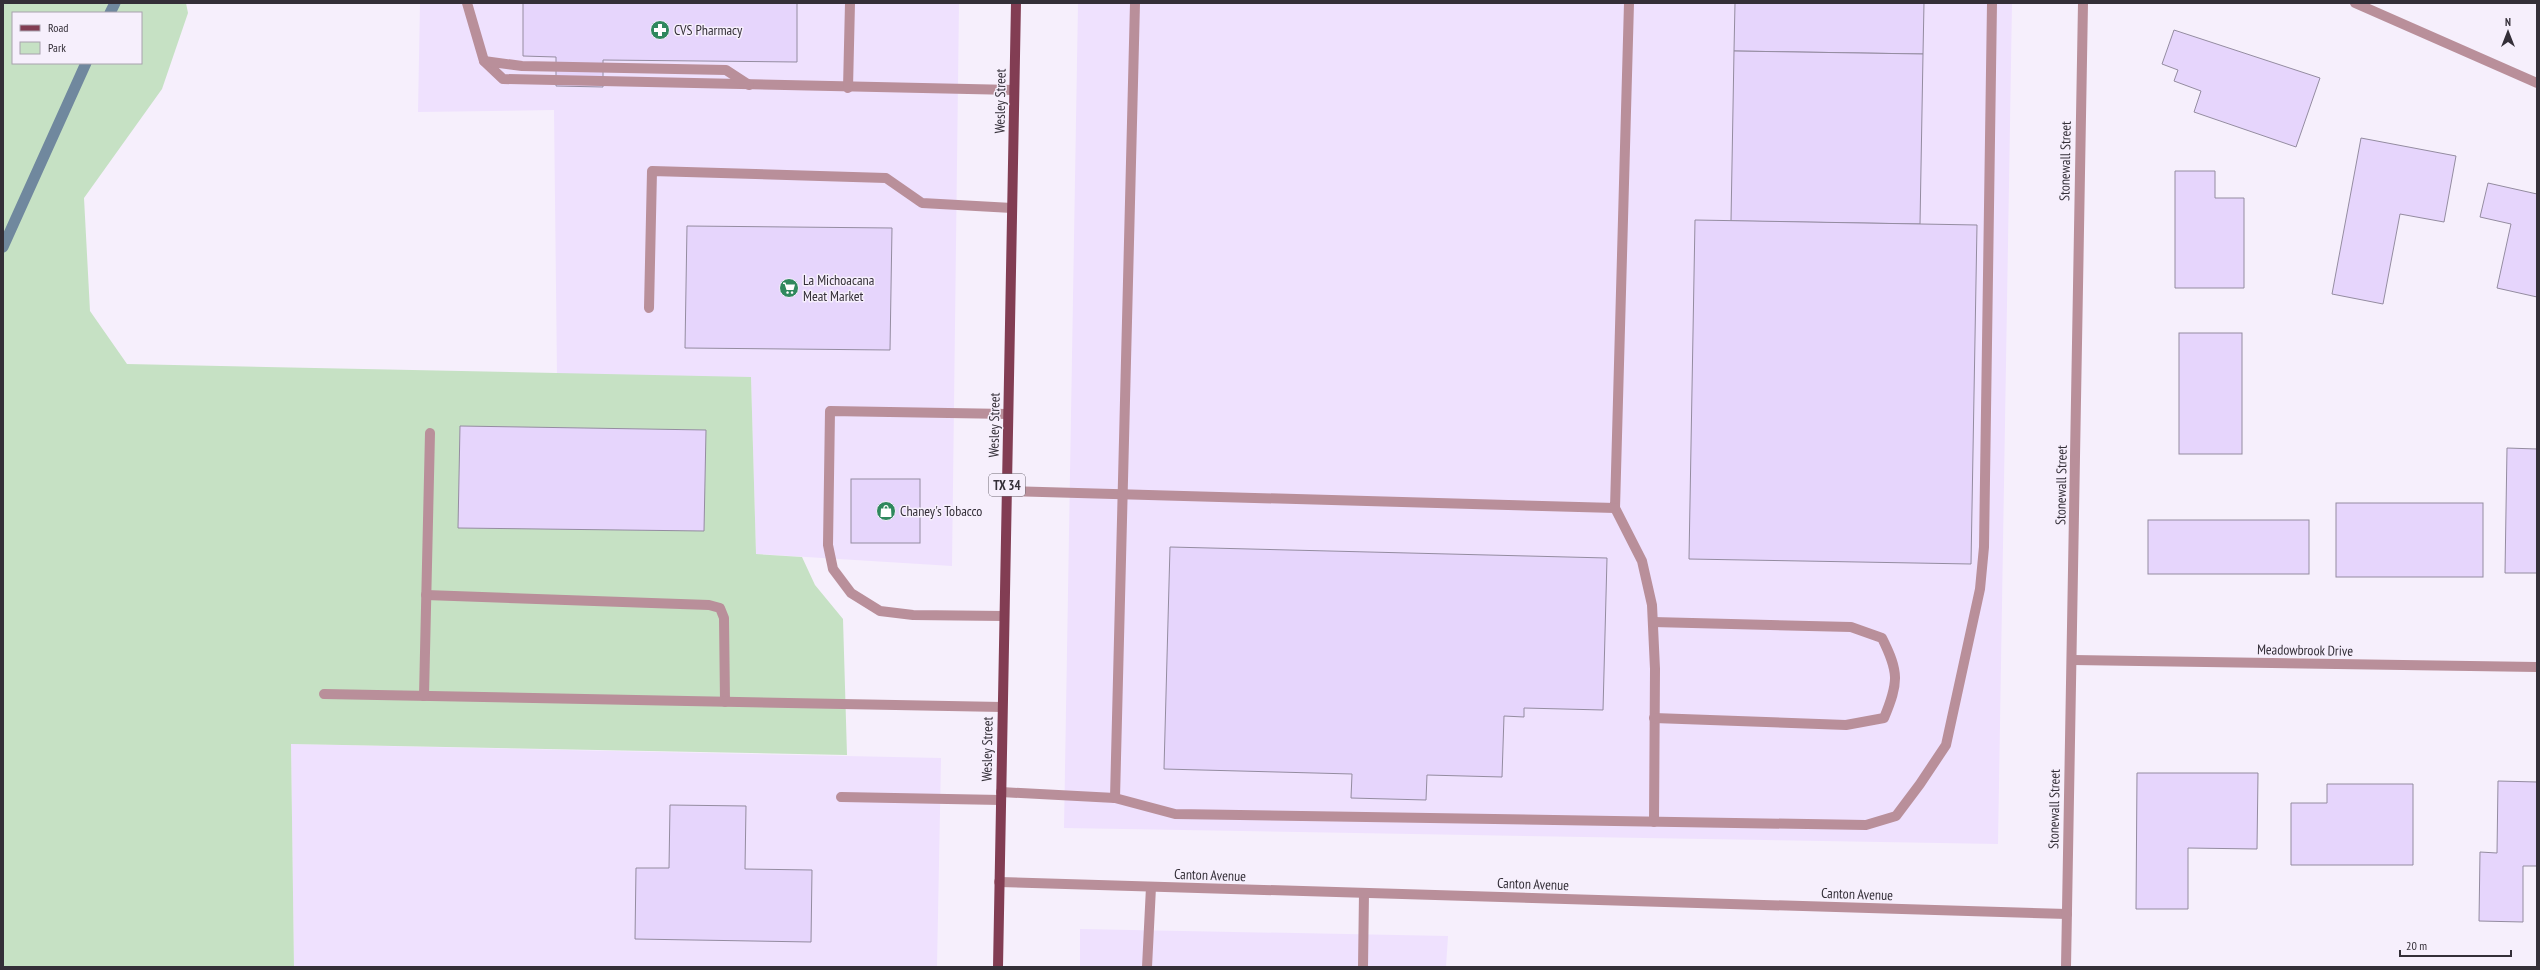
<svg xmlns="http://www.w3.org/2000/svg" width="2540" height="970" viewBox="0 0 2540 970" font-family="'PT Sans Narrow',sans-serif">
<rect width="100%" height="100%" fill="#f6effc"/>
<!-- built -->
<g fill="#efe1fe">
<polygon points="420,3 959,3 952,566 756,554 751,378 557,375 554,110 418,112"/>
<polygon points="1078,3 2012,3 1998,844 1064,828"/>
<polygon points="291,744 941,758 937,967 294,967"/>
<polygon points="1080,929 1448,936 1446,967 1080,967"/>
</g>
<!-- green -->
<path fill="#c6e1c4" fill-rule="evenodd" d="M3,3h183l2,10 -26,76 -78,109 6,113 37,53 624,13 5,177 46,3 13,28 28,34 4,136 -556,-11 3,223h-291zM13,13h128v50h-128z"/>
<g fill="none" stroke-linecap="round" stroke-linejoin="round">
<!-- stream -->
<g stroke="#70889e" stroke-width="11">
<polyline points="110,13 115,3"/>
<polyline points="3,247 86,63"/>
</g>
</g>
<!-- building -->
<g fill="#e6d5fc" stroke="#948ca0">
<polygon points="523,3 797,3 797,62 603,60 603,87 556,86 556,57 523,56"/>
<polygon points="1735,3 1924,3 1923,54 1734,51"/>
<polygon points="2174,30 2320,78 2296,147 2194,112 2201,91 2174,81 2178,70 2162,64"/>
<polygon points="1734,51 1923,54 1920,224 1731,221"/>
<polygon points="2361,138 2456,156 2444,222 2400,214 2383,304 2332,294"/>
<polygon points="2175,171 2215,171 2215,198 2244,198 2244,288 2175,288"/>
<polygon points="2488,183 2537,194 2537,297 2497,288 2511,224 2480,217"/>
<polygon points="1695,220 1977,225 1971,564 1689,559"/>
<polygon points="687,226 892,228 890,350 685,348"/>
<rect x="2179" y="333" width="63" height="121"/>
<polygon points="460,426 706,430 704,531 458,528"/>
<polygon points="2507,448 2537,449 2537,573 2505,573"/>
<rect x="851" y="479" width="69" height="64"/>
<rect x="2336" y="503" width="147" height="74"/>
<rect x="2148" y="520" width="161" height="54"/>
<polygon points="1170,547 1607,558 1603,710 1524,708 1524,717 1504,716 1502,777 1427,775 1426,800 1351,798 1352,774 1164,769"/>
<polygon points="2137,773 2258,773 2257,849 2188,848 2188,909 2136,909"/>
<polygon points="2498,781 2537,782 2537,866 2523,866 2523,922 2479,921 2480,852 2497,853"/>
<polygon points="2327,784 2413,784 2413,865 2291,865 2291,803 2327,803"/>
<polygon points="670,805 746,806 745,869 812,870 811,942 635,939 636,868 669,868"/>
</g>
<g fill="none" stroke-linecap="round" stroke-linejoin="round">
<!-- service -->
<g stroke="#b98f9a" stroke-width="10">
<polyline points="467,3 484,61 503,79 1014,90"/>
<polyline points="484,61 522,66 726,70 749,85"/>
<polyline points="848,88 850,3"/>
<polyline points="649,308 652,171 886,178 922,203 1012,208"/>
<polyline points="1006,491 1615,508 1629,3"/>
<polyline points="1615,508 1642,561 1652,605 1655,669 1654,822"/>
<polyline points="426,595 709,605 720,608 724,618 725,702"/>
<polyline points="1004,616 913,615 880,611 851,593 833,569 828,545 830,411 1008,414"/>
<path d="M1653,622l198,5 31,11c17,34 17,44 2,80l-38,7 -192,-7"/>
<polyline points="324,694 1002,707"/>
<polyline points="424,696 430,433"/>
<polyline points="1001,792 1115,798 1175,814 1866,825 1896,816 1920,784 1946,745 1980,589 1984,547 1992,3"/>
<polyline points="841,797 1001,800"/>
<polyline points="1115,798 1135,3"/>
<polyline points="1147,967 1151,887"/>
<polyline points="1363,967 1364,893"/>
</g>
<!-- minor -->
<g stroke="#b98f9a" stroke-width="10">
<polyline points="2355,3 2537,83"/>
<polyline points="2073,660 2537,667"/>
<polyline points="999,882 2067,914"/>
</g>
<!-- tertiary -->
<polyline stroke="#b98f9a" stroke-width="10" points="2066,967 2083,3"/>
<!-- primary -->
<polyline stroke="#823d53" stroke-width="10" points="998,967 1016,3"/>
</g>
<!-- icons -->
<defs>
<symbol id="pharmacy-disc" viewBox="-11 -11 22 22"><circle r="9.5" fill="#2f885d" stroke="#f6effc"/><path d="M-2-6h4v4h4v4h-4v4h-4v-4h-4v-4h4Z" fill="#fff"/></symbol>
<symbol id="supermarket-disc" viewBox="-11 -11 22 22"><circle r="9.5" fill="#2f885d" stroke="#f6effc"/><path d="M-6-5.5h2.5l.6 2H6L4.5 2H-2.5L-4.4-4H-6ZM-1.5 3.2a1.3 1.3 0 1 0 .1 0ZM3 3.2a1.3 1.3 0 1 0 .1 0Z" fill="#fff"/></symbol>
<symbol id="shop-disc" viewBox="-11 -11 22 22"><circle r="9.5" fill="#2f885d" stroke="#f6effc"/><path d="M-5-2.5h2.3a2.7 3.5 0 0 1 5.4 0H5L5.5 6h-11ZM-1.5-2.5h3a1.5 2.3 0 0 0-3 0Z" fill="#fff"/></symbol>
</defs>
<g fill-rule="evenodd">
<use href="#pharmacy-disc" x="649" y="19" width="22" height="22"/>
<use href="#supermarket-disc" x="778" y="277" width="22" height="22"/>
<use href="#shop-disc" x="875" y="500" width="22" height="22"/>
</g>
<g text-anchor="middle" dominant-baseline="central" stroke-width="3" stroke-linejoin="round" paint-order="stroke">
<!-- shield labels -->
<rect fill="#f6effc" stroke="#6e6973" stroke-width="1" x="989" y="474" width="36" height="22" rx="3"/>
<g font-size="13" font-weight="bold" fill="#342f38">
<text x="1007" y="485">TX 34</text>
</g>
<!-- poi labels -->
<g font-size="14" fill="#342f38" stroke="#f6effc" text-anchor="start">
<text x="674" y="30">CVS Pharmacy</text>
<text x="803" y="280">La Michoacana<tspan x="803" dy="16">Meat Market</tspan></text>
<text x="900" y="511">Chaney's Tobacco</text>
</g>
<!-- street labels -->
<g font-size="14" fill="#342f38" stroke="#f6effc">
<text transform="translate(1000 101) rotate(-89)">Wesley Street</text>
<text transform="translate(2065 161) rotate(-89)">Stonewall Street</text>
<text transform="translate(994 425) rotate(-89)">Wesley Street</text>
<text transform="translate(2061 485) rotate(-89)">Stonewall Street</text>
<text transform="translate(2305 650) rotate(1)">Meadowbrook Drive</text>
<text transform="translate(987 749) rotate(-89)">Wesley Street</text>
<text transform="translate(2054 809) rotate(-89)">Stonewall Street</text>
<text transform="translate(1210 875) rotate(2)">Canton Avenue</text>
<text transform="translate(1533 884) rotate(2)">Canton Avenue</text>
<text transform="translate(1857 894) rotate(2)">Canton Avenue</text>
</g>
</g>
<!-- border -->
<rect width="2540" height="970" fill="none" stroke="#342f38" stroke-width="8"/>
<!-- legend -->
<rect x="12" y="12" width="130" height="52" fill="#f6effc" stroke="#a8a2ae"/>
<rect x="20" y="25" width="20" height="6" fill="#823d53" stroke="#a8a2ae"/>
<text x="48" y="32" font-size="12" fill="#342f38">Road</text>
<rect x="20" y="42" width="20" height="12" fill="#c6e1c4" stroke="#a8a2ae"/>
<text x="48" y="52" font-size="12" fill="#342f38">Park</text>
<!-- north arrow -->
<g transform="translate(2508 32)" stroke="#f6effc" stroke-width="3" paint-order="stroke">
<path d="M0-3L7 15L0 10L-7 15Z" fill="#342f38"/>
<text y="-6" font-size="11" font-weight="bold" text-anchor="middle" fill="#342f38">N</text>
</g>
<!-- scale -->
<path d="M2400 950v6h111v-6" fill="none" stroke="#342f38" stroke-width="2"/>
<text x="2406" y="950" font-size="12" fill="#342f38" stroke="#f6effc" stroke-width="3" paint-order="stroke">20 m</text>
</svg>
